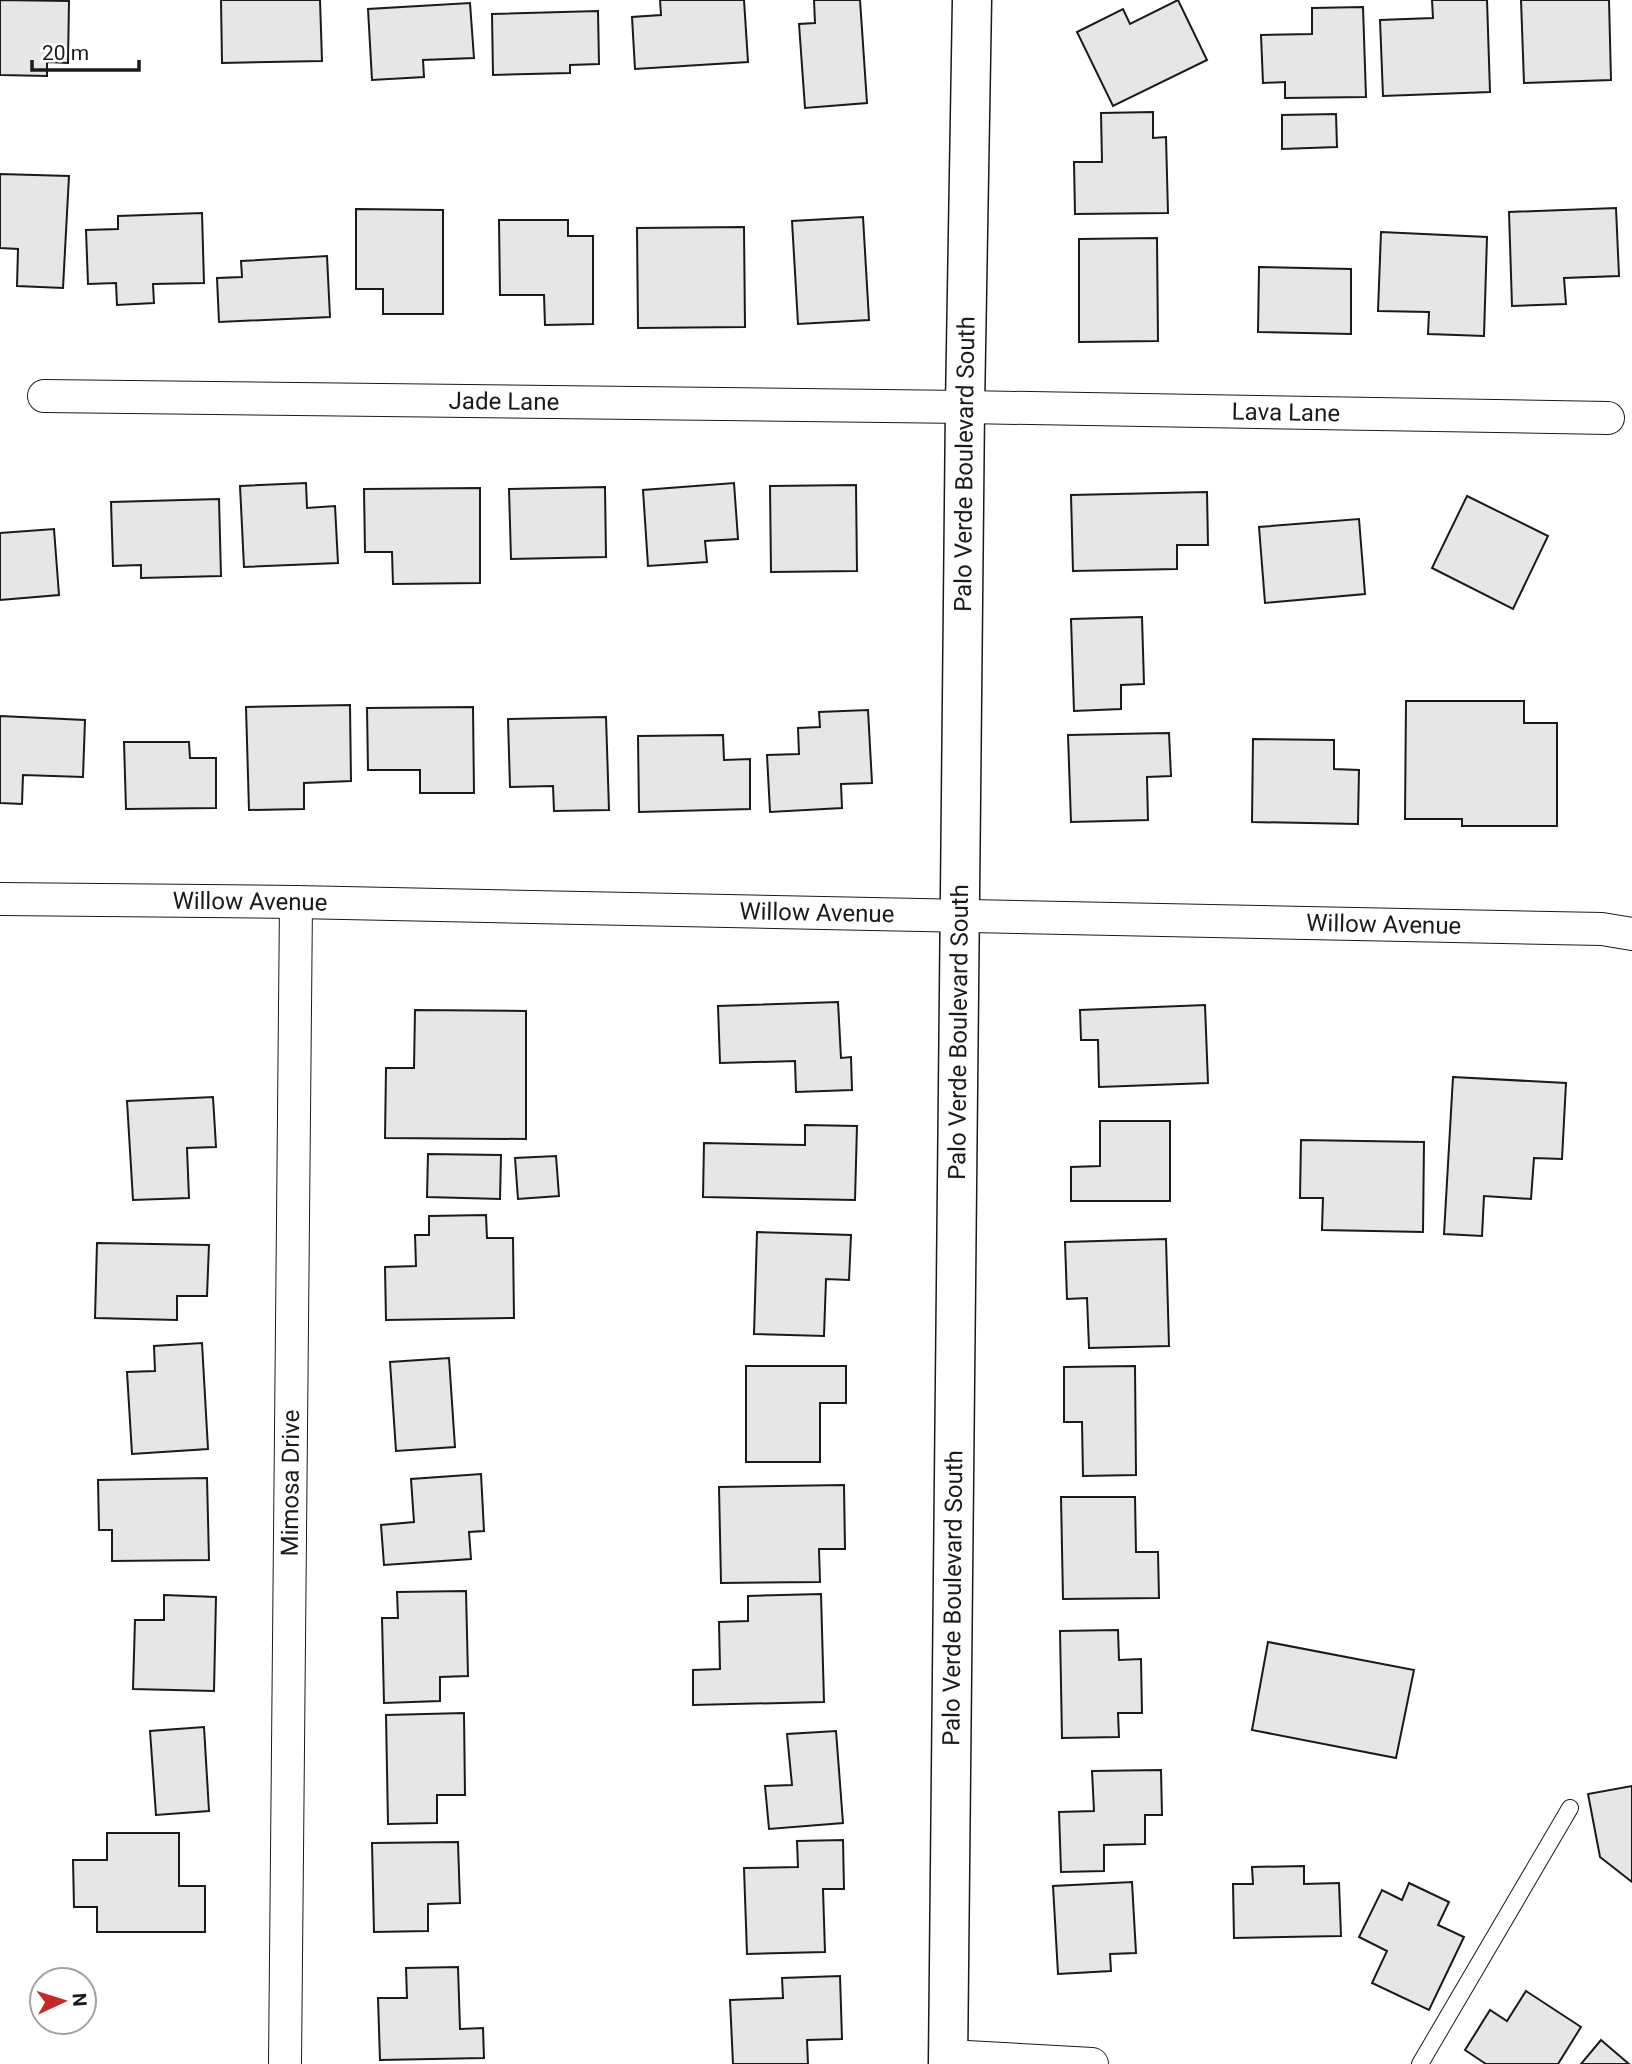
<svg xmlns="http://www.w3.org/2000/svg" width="1632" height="2064" viewBox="0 0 1632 2064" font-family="Roboto,sans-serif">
<rect width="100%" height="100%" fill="#fff"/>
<!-- building -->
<g fill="#e6e6e6" stroke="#1a1a1a" stroke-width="2">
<polygon points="0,0 69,1 68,63 47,62 47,76 0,75"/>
<polygon points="221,0 320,0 322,61 222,63"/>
<polygon points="660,0 744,0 748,62 635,69 632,17 661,15"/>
<polygon points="814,0 860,0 867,103 805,108 799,24 815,23"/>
<polygon points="1178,0 1207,60 1113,106 1077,32 1123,9 1130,24"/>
<polygon points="1432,0 1487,0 1490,92 1383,96 1380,20 1433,18"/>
<polygon points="1521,0 1609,0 1611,80 1524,83"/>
<polygon points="470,3 474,58 423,60 424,77 372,80 368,9"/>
<polygon points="1363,7 1366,97 1285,98 1285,82 1263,83 1261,35 1312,34 1312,8"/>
<polygon points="598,11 599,64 570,65 570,73 493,75 492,14"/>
<polygon points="1153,112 1153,138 1166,137 1168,213 1075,214 1074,162 1102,162 1101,113"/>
<polygon points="1336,114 1337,147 1282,149 1282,115"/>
<polygon points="0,174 69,176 63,288 17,286 18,249 0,248"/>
<polygon points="1616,208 1619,276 1564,278 1566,304 1512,306 1509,212"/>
<polygon points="356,209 443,210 443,314 383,314 383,289 356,289"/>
<polygon points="202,213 204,283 153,284 154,303 117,305 116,283 88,284 86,230 118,229 118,216"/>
<polygon points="863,217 869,320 798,324 792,221"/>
<polygon points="499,220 568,220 568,236 593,236 593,324 545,325 544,295 500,295"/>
<polygon points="744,227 745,327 638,328 637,228"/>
<polygon points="1381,232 1487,237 1484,336 1428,334 1429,312 1378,311"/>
<polygon points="1157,238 1158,341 1079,342 1079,239"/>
<polygon points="327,256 330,317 219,322 217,278 242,277 241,261"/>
<polygon points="1259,267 1351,269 1351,334 1258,332"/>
<polygon points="306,483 307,508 335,506 338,563 244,567 240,486"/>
<polygon points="734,483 738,539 705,541 707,562 648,566 643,490"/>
<polygon points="856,485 857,571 771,572 770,486"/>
<polygon points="605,487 606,557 511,559 509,489"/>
<polygon points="480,488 480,583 393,584 392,552 365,552 364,489"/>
<polygon points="1207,492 1208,545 1177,545 1177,569 1073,571 1071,495"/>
<polygon points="1467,496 1548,536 1513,609 1432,568"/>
<polygon points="219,499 221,576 141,578 141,565 113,566 111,502"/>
<polygon points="1359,519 1365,594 1265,603 1259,527"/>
<polygon points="54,529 59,595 0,600 0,533"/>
<polygon points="1142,617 1144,684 1121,685 1121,709 1074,711 1071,619"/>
<polygon points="1406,701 1524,701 1524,723 1557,723 1557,826 1462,826 1462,819 1405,819"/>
<polygon points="350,705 351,781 304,783 304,809 249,810 246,707"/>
<polygon points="473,707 474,793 420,793 420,770 368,770 367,708"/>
<polygon points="868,710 872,783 841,784 842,808 770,812 767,755 799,754 798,728 820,727 819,712"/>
<polygon points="0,716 85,720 83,777 23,775 22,804 0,803"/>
<polygon points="606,717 609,810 554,811 553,786 510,787 508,719"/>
<polygon points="1169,733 1171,776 1147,777 1148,820 1071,822 1068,735"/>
<polygon points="723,735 724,760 750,759 750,809 639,812 638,736"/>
<polygon points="1253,739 1334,740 1334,769 1359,770 1358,824 1252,822"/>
<polygon points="124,742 189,742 190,758 216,758 216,808 126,809"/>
<polygon points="838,1002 841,1058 851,1057 852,1090 796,1092 795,1061 720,1063 718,1006"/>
<polygon points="1205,1005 1208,1083 1099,1087 1098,1040 1081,1040 1080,1010"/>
<polygon points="415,1010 526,1011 526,1139 385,1138 386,1068 414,1068"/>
<polygon points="1453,1077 1566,1083 1562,1159 1534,1158 1531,1199 1484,1196 1482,1236 1444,1234"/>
<polygon points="213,1097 216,1147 187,1148 189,1198 133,1200 127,1101"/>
<polygon points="1100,1121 1170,1121 1170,1201 1071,1201 1071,1167 1100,1166"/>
<polygon points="805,1125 857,1126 855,1200 703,1197 704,1143 805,1145"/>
<polygon points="1301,1140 1424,1142 1423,1232 1322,1230 1323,1198 1300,1198"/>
<polygon points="428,1154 501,1155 500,1199 427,1197"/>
<polygon points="556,1156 559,1196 518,1199 515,1158"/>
<polygon points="486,1215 487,1238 513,1238 514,1318 386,1320 385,1267 416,1266 415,1235 429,1235 429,1216"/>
<polygon points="757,1232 851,1235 849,1280 826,1279 824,1336 754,1334"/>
<polygon points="1166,1239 1169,1346 1089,1348 1087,1298 1067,1299 1065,1242"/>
<polygon points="97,1243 209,1245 207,1296 177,1296 177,1320 95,1318"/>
<polygon points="202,1343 208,1449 132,1454 127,1372 155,1371 154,1346"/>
<polygon points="449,1358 455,1447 396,1451 390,1362"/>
<polygon points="746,1366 846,1366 846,1403 820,1403 820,1462 746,1462"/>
<polygon points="1135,1366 1136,1475 1083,1476 1082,1422 1064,1422 1064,1367"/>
<polygon points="481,1474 484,1531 469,1532 471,1559 384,1565 381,1525 414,1522 411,1479"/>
<polygon points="207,1478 209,1560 112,1561 112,1530 99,1530 98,1480"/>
<polygon points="844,1485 845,1549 819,1549 820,1582 721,1583 719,1487"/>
<polygon points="1061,1497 1135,1497 1136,1552 1158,1552 1159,1598 1063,1599"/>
<polygon points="466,1591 468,1676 440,1677 440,1701 384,1703 382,1618 398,1618 397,1592"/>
<polygon points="821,1594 824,1702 693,1705 693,1670 720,1669 719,1622 748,1621 748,1596"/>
<polygon points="164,1595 216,1597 214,1691 133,1689 135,1620 164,1620"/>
<polygon points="1118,1630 1119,1660 1141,1659 1142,1713 1118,1713 1119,1737 1062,1738 1060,1631"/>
<polygon points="1268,1642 1414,1670 1396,1758 1252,1730"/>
<polygon points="464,1713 465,1795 437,1795 437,1823 388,1824 386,1715"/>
<polygon points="204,1727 209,1811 156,1815 150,1731"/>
<polygon points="836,1731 843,1823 769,1829 765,1786 792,1785 787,1734"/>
<polygon points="1161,1770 1162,1815 1145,1815 1145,1844 1104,1845 1104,1871 1061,1872 1059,1812 1094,1811 1092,1771"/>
<polygon points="1632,1786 1632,1882 1600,1857 1588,1794"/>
<polygon points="107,1833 179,1833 179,1886 205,1886 205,1932 97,1932 97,1907 74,1907 73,1860 107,1860"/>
<polygon points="843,1840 844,1889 823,1889 825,1952 747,1954 744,1868 798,1867 797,1841"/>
<polygon points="458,1842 460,1903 428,1904 428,1931 374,1932 372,1843"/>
<polygon points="1304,1866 1304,1884 1339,1883 1341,1936 1234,1938 1233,1884 1253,1884 1252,1867"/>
<polygon points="1132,1882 1136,1953 1110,1954 1111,1971 1058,1974 1053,1886"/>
<polygon points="1409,1883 1449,1902 1438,1925 1464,1937 1429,2010 1372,1983 1387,1951 1359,1937 1382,1890 1402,1900"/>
<polygon points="458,1967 460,2029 483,2028 484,2058 380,2060 378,1998 407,1998 406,1968"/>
<polygon points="840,1976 842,2039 807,2040 808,2064 733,2064 730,2000 783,1998 782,1978"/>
<polygon points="1526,1991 1581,2027 1558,2064 1486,2064 1465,2050 1490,2010 1507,2021"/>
<polygon points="1601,2040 1629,2064 1581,2064"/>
</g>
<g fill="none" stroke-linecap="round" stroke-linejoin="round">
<defs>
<polyline id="service" points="1420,2064 1570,1808"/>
<g id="minor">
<path id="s1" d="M44,396l921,11 643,11"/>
<path id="s2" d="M0,899l296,3 1306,27 30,5"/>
<polyline points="948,2056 1092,2064"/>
<path id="s3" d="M285,2064l11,-1162"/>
</g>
<g id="secondary">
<path id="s4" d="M948,2064l17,-1657 7,-407"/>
</g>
</defs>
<!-- service casing -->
<use href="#service" stroke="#1a1a1a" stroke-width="18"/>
<!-- minor casing -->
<use href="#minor" stroke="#1a1a1a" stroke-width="34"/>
<!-- secondary casing -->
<use href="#secondary" stroke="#1a1a1a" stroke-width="41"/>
<!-- service -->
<use href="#service" stroke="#fff" stroke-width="16"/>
<!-- minor -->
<use href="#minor" stroke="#fff" stroke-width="32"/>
<!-- secondary -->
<use href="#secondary" stroke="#fff" stroke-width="38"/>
</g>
<g text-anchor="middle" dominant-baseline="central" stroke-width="5" stroke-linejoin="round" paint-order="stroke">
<!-- street labels -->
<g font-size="24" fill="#1a1a1a" stroke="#fff">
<text stroke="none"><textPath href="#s1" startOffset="460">Jade Lane</textPath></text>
<text stroke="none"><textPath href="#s1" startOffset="1242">Lava Lane</textPath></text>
<text stroke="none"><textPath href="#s4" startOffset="1600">Palo Verde Boulevard South</textPath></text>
<text stroke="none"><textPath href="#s2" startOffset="250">Willow Avenue</textPath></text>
<text stroke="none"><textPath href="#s2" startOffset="817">Willow Avenue</textPath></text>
<text stroke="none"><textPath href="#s2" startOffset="1384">Willow Avenue</textPath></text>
<text stroke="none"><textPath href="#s4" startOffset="1032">Palo Verde Boulevard South</textPath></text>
<text stroke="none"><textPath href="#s3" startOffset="581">Mimosa Drive</textPath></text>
<text stroke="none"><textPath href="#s4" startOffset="466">Palo Verde Boulevard South</textPath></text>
</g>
</g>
<!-- north arrow -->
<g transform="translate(63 2001) rotate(86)"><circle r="33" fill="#ffffff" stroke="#a3a3a3" stroke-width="2"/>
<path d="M0-5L12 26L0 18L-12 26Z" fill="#c62828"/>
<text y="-10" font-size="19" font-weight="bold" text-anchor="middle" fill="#1a1a1a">N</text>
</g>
<!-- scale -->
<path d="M32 60v10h107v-10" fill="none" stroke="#1a1a1a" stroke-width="3.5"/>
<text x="42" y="60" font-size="21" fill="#1a1a1a" stroke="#ffffff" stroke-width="5" paint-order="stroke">20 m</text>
</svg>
